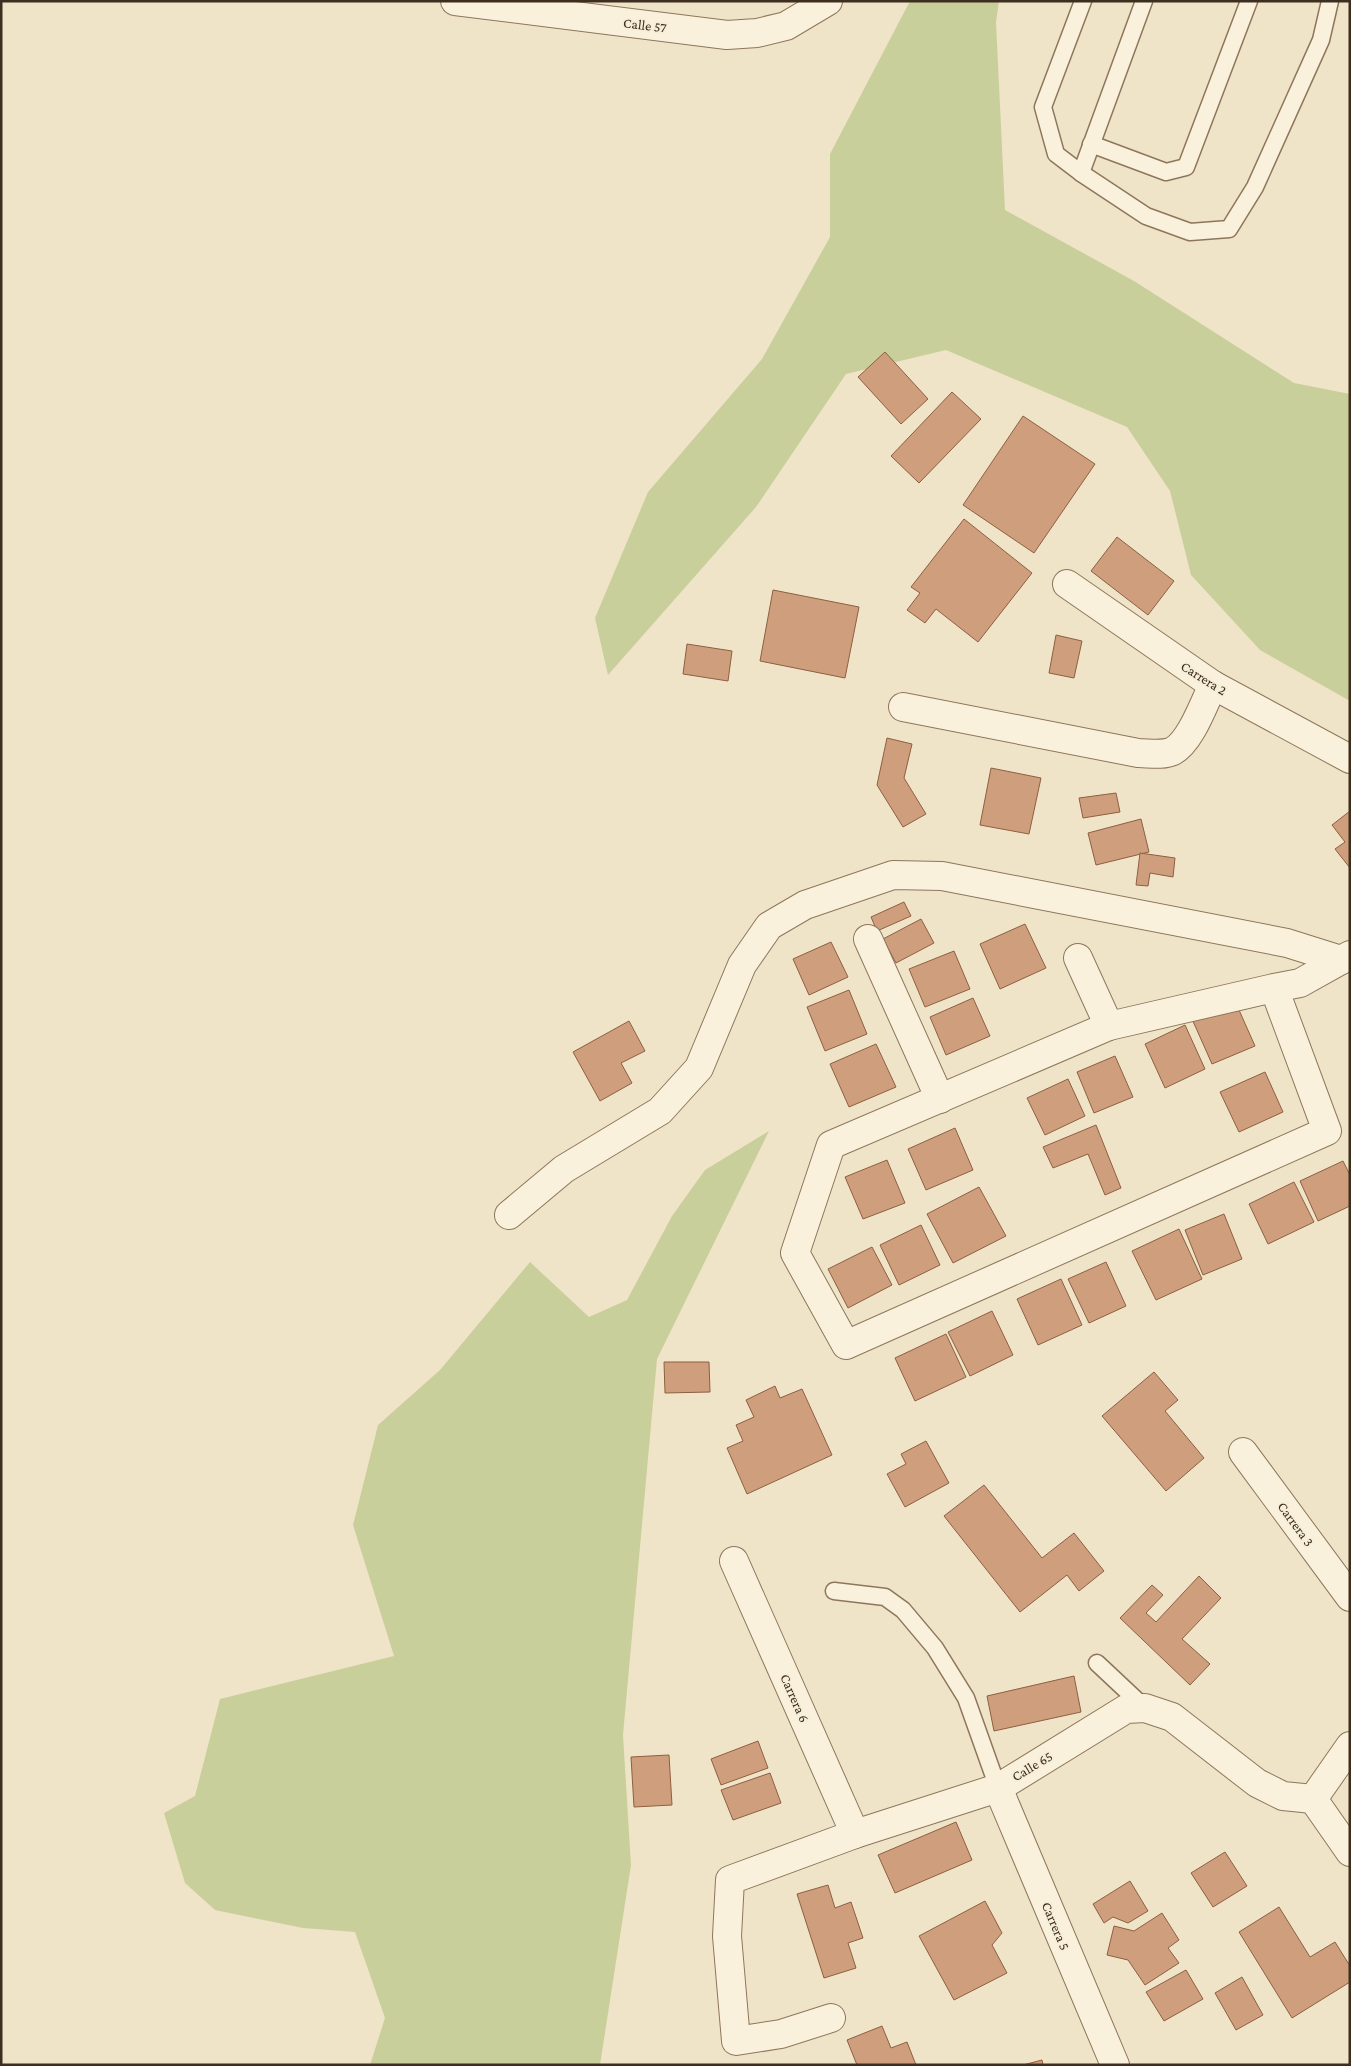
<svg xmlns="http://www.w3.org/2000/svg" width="1351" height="2066" viewBox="0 0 1351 2066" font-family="'Crimson Pro',serif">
<rect width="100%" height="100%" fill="#f0e4c8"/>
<!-- green -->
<g fill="#c9cf9b">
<polygon points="910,1 999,1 996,22 1005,210 1134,281 1294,383 1350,394 1350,701 1260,650 1191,575 1170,491 1127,427 946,350 846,374 756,507 608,675 595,618 648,492 762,359 830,237 830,154"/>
<polygon points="769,1131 657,1359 623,1735 631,1865 600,2065 370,2065 385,2018 355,1932 303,1928 215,1910 185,1883 164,1813 195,1796 220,1699 394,1656 353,1525 378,1425 440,1370 530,1262 589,1317 627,1300 672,1216 705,1170"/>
</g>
<!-- building -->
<g fill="#cf9f7d" stroke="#8d5f41">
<polygon points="885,352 928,399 901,424 858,377"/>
<polygon points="952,392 981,419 919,483 891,456"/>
<polygon points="1023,416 1095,464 1034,553 963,505"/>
<polygon points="964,519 1032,573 978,642 936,609 925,623 907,610 920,593 911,587"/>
<polygon points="1117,537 1174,581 1148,615 1091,571"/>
<polygon points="773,590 859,607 845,678 760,661"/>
<polygon points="1056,635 1082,641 1074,678 1049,673"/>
<polygon points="687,644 732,651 728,681 683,674"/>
<polygon points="887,738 912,744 904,778 926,814 903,827 877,785"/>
<polygon points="991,768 1041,778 1029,834 980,825"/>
<polygon points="1116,793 1120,812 1083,818 1079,798"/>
<polygon points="1350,811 1350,868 1335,849 1345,842 1332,825"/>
<polygon points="1141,819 1149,852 1096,865 1088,833"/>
<polygon points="1140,853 1175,858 1173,877 1150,873 1148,886 1136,885"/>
<polygon points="904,902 911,916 877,931 871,917"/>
<polygon points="921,919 934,943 896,963 883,939"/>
<polygon points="1025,924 1046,968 1000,989 980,944"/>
<polygon points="831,942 848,977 809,995 793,959"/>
<polygon points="954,951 970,989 925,1007 909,969"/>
<polygon points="849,990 867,1034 825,1051 807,1007"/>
<polygon points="973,998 990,1036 946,1055 930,1017"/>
<polygon points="1235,1001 1255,1046 1212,1064 1192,1019"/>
<polygon points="629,1021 645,1051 621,1063 632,1083 600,1101 573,1052"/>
<polygon points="1185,1025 1205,1069 1165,1088 1145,1044"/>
<polygon points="876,1044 896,1087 849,1107 830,1064"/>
<polygon points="1115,1056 1133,1097 1094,1113 1077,1072"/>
<polygon points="1265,1072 1283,1112 1239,1132 1220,1092"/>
<polygon points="1068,1079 1085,1116 1045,1135 1027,1098"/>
<polygon points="1096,1125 1121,1188 1105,1195 1088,1154 1053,1168 1043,1147"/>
<polygon points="955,1128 973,1170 926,1190 908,1149"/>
<polygon points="887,1160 905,1203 863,1219 845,1177"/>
<polygon points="1343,1161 1350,1175 1350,1206 1318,1221 1300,1181"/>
<polygon points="1294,1182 1314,1222 1268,1244 1249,1204"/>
<polygon points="979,1187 1006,1236 953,1263 927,1214"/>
<polygon points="1224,1214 1242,1259 1203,1275 1185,1230"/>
<polygon points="921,1225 940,1265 899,1285 880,1245"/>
<polygon points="1179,1229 1202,1279 1156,1300 1132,1251"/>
<polygon points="872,1247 892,1285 848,1308 828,1269"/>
<polygon points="1106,1262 1126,1306 1089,1323 1068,1279"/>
<polygon points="1061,1279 1082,1325 1038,1345 1017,1299"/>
<polygon points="992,1311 1013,1355 970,1376 948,1332"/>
<polygon points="946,1334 966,1377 915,1401 895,1358"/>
<polygon points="664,1362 709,1362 710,1392 665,1393"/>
<polygon points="1154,1372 1178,1400 1165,1411 1204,1458 1166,1491 1102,1416"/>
<polygon points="775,1386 780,1398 802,1389 832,1455 747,1494 727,1448 743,1441 736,1425 754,1417 746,1400"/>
<polygon points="926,1441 949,1483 905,1507 887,1474 906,1464 901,1454"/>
<polygon points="984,1485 1042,1558 1074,1533 1104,1571 1079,1591 1067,1575 1020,1612 944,1516"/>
<polygon points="1199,1576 1221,1598 1182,1639 1210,1664 1190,1685 1120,1618 1152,1585 1163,1595 1146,1613 1156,1622"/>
<polygon points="1074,1676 1081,1712 994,1731 987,1696"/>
<polygon points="758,1741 768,1768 721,1785 711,1759"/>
<polygon points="669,1755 672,1805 634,1807 631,1757"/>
<polygon points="770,1773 781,1803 733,1820 721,1790"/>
<polygon points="956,1822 972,1860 895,1893 878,1855"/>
<polygon points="1225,1852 1247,1886 1213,1907 1191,1873"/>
<polygon points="1130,1881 1148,1911 1128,1923 1113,1917 1104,1923 1093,1904"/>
<polygon points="828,1885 835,1908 851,1902 863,1938 848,1943 856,1968 824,1978 797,1894"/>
<polygon points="985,1901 1002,1933 992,1945 1007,1973 954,2000 919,1936"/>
<polygon points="1279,1907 1310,1957 1335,1942 1350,1966 1350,1982 1292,2018 1239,1932"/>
<polygon points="1162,1913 1179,1940 1168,1948 1179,1963 1145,1985 1128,1960 1107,1955 1114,1926 1134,1931"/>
<polygon points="1186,1970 1203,1999 1164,2021 1146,1992"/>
<polygon points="1242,1977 1263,2015 1236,2030 1215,1993"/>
<polygon points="882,2026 891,2048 907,2042 916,2065 857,2065 847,2040"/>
<polygon points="1042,2060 1043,2065 1023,2065"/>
</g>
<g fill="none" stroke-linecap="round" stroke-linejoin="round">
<defs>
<g id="lane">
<polyline points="1083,1 1043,107 1056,154 1081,173 1146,216 1190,232 1229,229 1255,187 1321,40 1330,1"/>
<polyline points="1091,144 1166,172 1186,167 1249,1"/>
<polyline points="1081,173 1144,1"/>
<polyline points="834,1591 885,1597 903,1610 935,1648 966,1698 998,1788"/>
<polyline points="1097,1663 1145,1708"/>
</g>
<g id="street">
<polyline points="455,1 727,35 757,33 786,26 828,1"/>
<polyline points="1067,584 1213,685 1350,759"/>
<path d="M903,707l235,46c11,0 24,3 35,-2 18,-10 31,-48 40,-66"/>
<polyline points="868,939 940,1099"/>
<polyline points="1078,958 1109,1026"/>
<polyline points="1274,988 1327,1131 846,1345 795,1253 831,1145 1109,1026 1274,988 1300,983 1350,955"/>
<polyline points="509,1215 564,1169 660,1111 699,1068 742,965 769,926 805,905 893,875 942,876 1287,943 1341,960"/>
<polyline points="1243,1452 1350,1597"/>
<polyline points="734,1561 855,1834"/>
<polyline points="998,1788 1115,2065"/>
<polyline points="1313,1799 1350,1746"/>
<polyline points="1313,1799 1350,1852"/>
<polyline points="831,2018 781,2034 736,2041 727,1936 730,1880 855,1834 998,1788 1126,1709 1145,1708 1172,1717 1257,1783 1283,1796 1313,1799"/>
</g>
</defs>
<!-- lane casing -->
<use href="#lane" stroke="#8d765c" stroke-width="19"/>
<!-- street casing -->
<use href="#street" stroke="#8d765c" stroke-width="30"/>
<!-- lane -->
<use href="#lane" stroke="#faf1dc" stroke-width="16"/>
<!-- street -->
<use href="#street" stroke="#faf1dc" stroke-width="28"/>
</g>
<g text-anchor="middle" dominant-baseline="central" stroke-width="4" stroke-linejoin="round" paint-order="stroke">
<!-- street labels -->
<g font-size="14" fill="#3d2e20" stroke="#f7eed8">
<text transform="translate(645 25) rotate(7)">Calle 57</text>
<text transform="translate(1204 678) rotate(32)">Carrera 2</text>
<text transform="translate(1296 1524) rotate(54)">Carrera 3</text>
<text transform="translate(795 1698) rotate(66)">Carrera 6</text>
<text transform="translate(1032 1766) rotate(-31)">Calle 65</text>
<text transform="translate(1056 1926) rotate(67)">Carrera 5</text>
</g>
</g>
<!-- border -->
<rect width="1351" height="2066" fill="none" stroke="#3d2e20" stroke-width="5"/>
</svg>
